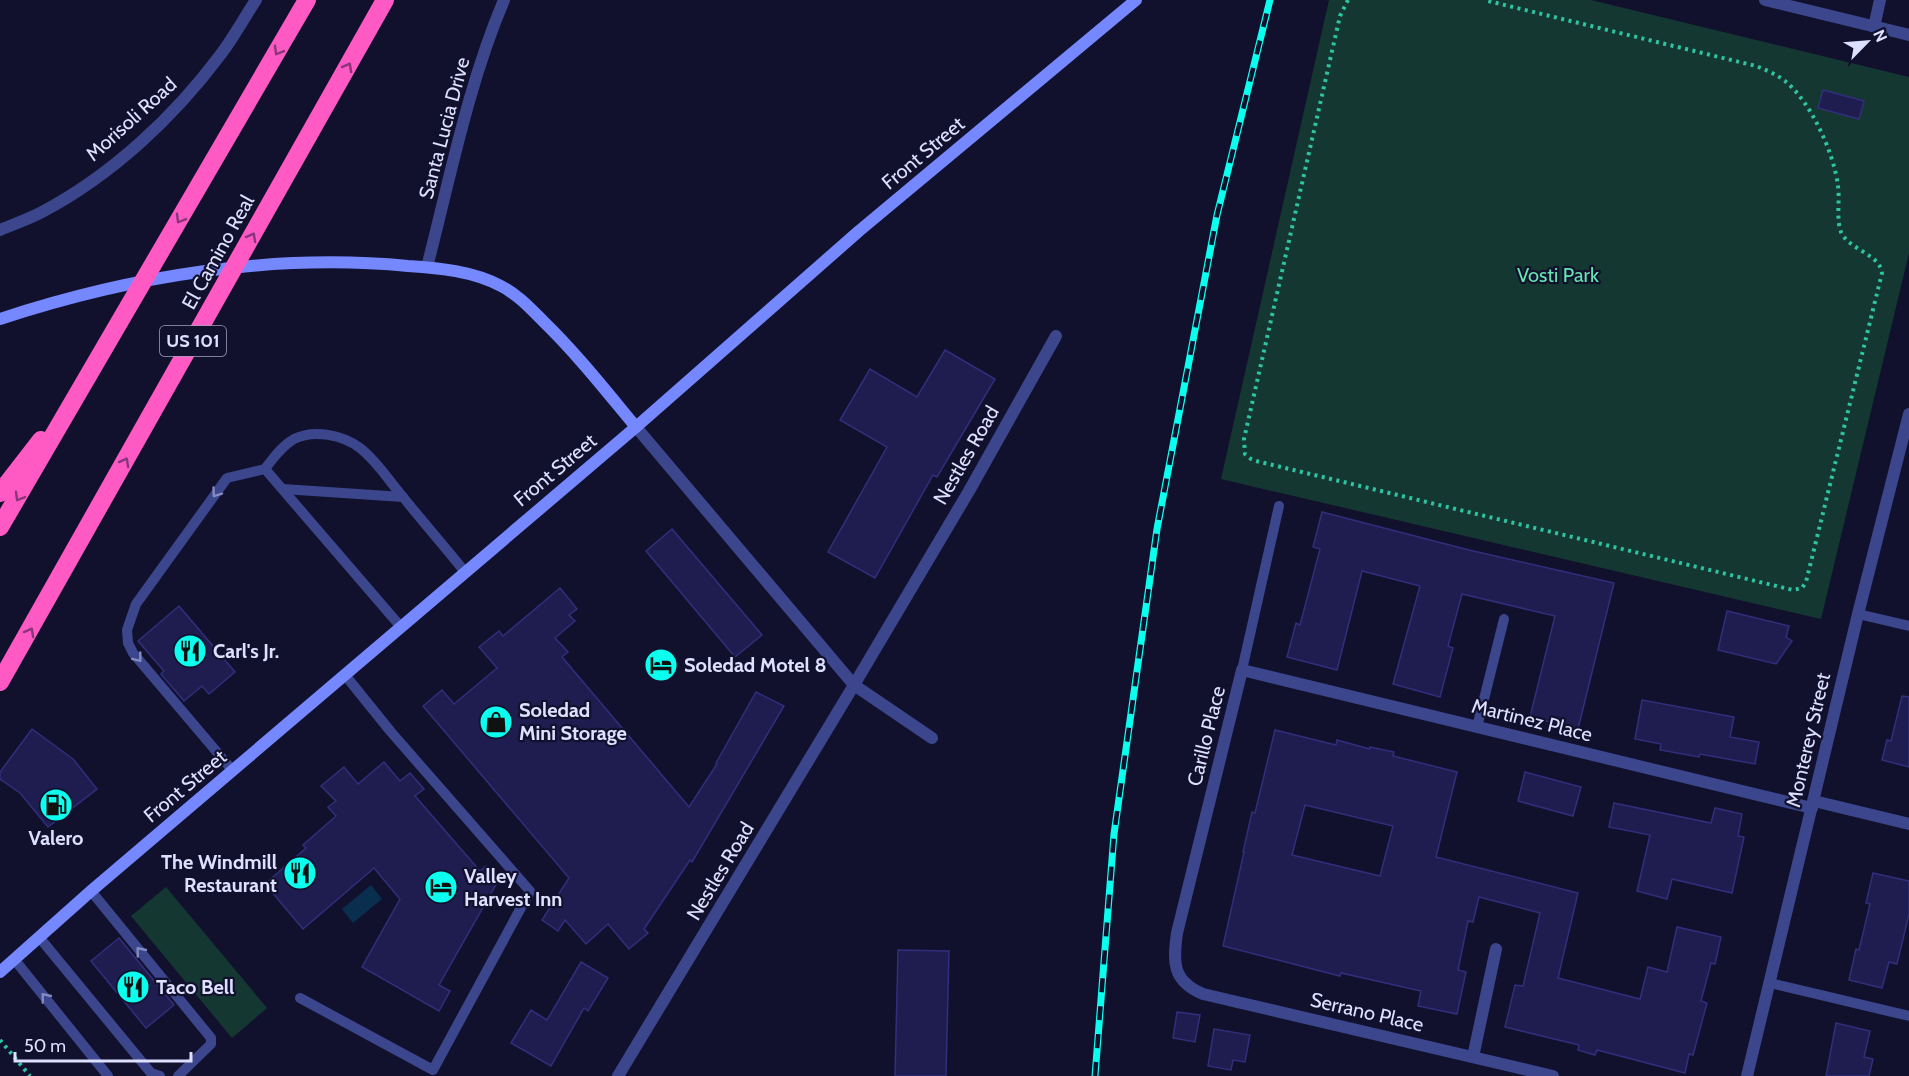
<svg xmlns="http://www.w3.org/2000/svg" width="1909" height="1076" viewBox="0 0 1909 1076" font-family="Cabin,sans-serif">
<rect width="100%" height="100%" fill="#11112e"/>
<!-- green -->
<g fill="#143831">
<polygon points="1329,0 1591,0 1909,77 1909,253 1821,619 1221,479"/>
<polygon points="166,887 267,1008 232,1038 131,916"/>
</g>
<!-- water -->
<polygon fill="#0a2e4e" points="371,885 382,899 353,923 342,909"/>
<!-- building -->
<g fill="#1f1d4f" stroke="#312e7c" stroke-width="1.5" fill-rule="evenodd">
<polygon points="1823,90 1864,101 1859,119 1818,108"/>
<polygon points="945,350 995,379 937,477 933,475 875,578 828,552 887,447 840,420 870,369 917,397"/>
<polygon points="1322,512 1469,550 1614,583 1578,729 1530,717 1555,616 1462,594 1448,646 1453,648 1440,697 1393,684 1420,586 1362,571 1337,670 1287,657 1296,623 1300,625 1320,549 1313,547"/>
<polygon points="672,529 762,635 735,657 646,551"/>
<polygon points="560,588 577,609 569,615 575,621 555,638 568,652 562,657 689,807 717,764 716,763 756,692 784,706 692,862 690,860 644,929 648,933 629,949 608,924 586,944 565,920 558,931 542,920 569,878 423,706 442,690 454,704 497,668 479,647 499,631 503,636"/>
<polygon points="179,606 235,672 209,694 202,686 184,701 161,674 164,671 138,641"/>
<polygon points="1727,611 1789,626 1786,637 1792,641 1776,664 1718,650"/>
<polygon points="1902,696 1909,697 1909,767 1882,760 1887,740 1891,741"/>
<polygon points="1642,700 1734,717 1730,737 1759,742 1755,764 1700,754 1699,757 1660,750 1661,744 1635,739"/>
<polygon points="32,729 73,759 97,789 48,827 20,793 0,779 0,772"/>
<path d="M1275,730l61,15 1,-5 33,9v-2l24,5 -1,4 64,16 -21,85 142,36 -20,85 82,21 8,-32 19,5 10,-45 44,10 -6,27 -4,-1 -10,38 6,2 -14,52 -4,-1 -4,19 -88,-23 -2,5 -17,-5 1,-5 -74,-18 10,-42 8,1 17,-73 -61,-16 -6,25 -5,-1 -10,49 8,2 -9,42 -39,-8 3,-15 -80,-18 -1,3 -117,-30 21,-94h-1l9,-40 3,1zM1305,805l88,21 -13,50 -88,-21z"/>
<polygon points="384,762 400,781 410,773 424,789 415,796 480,871 486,866 498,881 439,985 450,991 439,1011 362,967 400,899 374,868 303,929 265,884 306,848 303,845 336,816 328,807 336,801 321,786 344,767 358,784"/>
<polygon points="1525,772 1581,787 1573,816 1518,801"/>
<polygon points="1614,803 1711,823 1715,808 1742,814 1738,836 1744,837 1732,893 1672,879 1667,899 1637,891 1650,835 1609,827"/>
<polygon points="1873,873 1909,881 1909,914 1897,964 1889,962 1882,988 1849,980 1856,949 1859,950 1870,904 1866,903"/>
<polygon points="119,938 174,1005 146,1028 91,961"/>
<polygon points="898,950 949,951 946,1076 895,1076"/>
<polygon points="581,962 608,978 588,1011 584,1008 551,1066 511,1043 531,1010 547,1020"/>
<polygon points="1177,1012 1200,1015 1195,1042 1173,1038"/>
<polygon points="1836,1023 1870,1031 1864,1057 1873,1059 1869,1076 1826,1076"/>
<polygon points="1214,1029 1250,1035 1245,1062 1233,1060 1231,1070 1208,1066"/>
</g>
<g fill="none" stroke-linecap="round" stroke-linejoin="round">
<!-- path -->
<g stroke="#2ec3a1" stroke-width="4" stroke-dasharray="3 4.5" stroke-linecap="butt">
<path d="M1348,0l-8,16 -96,423 1,15 6,5 5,2 537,129 9,-2 4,-6 76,-309c-2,-19 -33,-23 -41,-41 -5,-13 -1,-32 -3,-46 -4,-33 -27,-84 -53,-105 -9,-7 -19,-11 -29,-15l-272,-66"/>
<polyline points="0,1040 30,1076"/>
</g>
<!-- service -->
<g stroke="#3b468d" stroke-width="10">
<polyline points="283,489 403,497"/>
<polyline points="1858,614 1909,626"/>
<path d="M401,627l-136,-158c8,-11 17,-23 29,-30 20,-10 49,-4 66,9 17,13 29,33 43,49 20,25 42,50 62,75"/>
<polyline points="1242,670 1279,506"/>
<polyline points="1477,727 1504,619"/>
<polyline points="233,771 133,653 128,643 127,630 136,604 227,478 265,469"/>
<polyline points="91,891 211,1038 211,1044 178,1076"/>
<polyline points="39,937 151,1073 160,1076"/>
<polyline points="14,959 108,1076"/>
<polyline points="1770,983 1909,1016"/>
<polyline points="300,998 433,1070 530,891 391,732 345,675"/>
</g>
<!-- minor -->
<g stroke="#3b468d" stroke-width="12">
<polyline points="1765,0 1909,35"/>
<polyline points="1874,27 1880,0"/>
<path d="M0,230c14,-6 29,-11 42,-18 70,-37 132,-95 179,-158 13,-17 23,-36 35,-54"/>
<path d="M427,267c23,-89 41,-182 77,-267"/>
<polyline points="932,738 854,685 969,491 1056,336"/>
<polyline points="1814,801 1909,824"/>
<polyline points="1473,1057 1496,949"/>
<path d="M1553,1076l-350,-82c-31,-13 -30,-32 -26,-61l65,-263 570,138"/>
</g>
<!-- tertiary -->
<g stroke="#3b468d" stroke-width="12">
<polyline points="618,1076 854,685 636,427"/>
<polyline points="1747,1076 1858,614 1909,414"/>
</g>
<!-- secondary -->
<g stroke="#7588ff" stroke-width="12">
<path d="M0,319c130,-43 272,-66 408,-53 31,2 65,5 93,20 16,8 29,22 42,35 34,33 63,70 93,106"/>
<polyline points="0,972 91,891 636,427 859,231 1136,0"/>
</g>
<!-- motorway -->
<g stroke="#ff59c4" stroke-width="18">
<polyline points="0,493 41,440"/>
<polyline points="0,527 307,0"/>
<polyline points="0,682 385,0"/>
</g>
<defs>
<polyline id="rail" points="1095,1076 1114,834 1157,529 1217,215 1270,0"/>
</defs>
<!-- rail casing -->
<use href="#rail" stroke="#0affef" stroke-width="7"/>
<!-- rail -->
<use href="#rail" stroke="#11112e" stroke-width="4.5" stroke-dasharray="14" stroke-linecap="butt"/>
</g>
<!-- one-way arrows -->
<defs><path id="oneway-chevron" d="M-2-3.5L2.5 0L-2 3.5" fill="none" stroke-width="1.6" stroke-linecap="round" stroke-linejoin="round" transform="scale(1.5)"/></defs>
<g stroke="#883579">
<use href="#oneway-chevron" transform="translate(278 51) rotate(120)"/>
<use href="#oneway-chevron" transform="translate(348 67) rotate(-61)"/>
<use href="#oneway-chevron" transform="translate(180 219) rotate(120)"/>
<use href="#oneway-chevron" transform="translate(252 237) rotate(-61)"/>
<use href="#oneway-chevron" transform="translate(125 462) rotate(-61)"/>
<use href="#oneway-chevron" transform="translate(19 497) rotate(120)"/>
<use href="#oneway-chevron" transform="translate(30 632) rotate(-61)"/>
</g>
<g stroke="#848bc0">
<use href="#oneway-chevron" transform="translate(216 493) rotate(126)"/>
<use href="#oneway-chevron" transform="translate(138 658) rotate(52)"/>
<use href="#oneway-chevron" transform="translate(140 951) rotate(-129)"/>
<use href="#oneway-chevron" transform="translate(45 997) rotate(-129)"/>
</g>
<!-- icons -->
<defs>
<symbol id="restaurant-disc" viewBox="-11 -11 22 22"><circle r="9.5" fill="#0affef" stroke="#11112e"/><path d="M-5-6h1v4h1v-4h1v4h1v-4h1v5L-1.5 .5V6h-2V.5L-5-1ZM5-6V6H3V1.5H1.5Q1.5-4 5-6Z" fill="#111"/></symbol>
<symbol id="hotel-disc" viewBox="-11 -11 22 22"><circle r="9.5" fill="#0affef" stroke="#11112e"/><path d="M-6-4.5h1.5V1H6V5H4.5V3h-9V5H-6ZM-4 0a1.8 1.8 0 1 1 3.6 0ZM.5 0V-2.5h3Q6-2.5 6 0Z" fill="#111"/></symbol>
<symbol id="shop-disc" viewBox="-11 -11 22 22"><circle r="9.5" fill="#0affef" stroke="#11112e"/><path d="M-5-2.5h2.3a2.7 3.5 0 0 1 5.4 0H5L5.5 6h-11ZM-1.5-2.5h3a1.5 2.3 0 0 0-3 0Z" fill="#111"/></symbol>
<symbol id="fuel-disc" viewBox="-11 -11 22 22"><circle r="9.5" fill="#0affef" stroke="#11112e"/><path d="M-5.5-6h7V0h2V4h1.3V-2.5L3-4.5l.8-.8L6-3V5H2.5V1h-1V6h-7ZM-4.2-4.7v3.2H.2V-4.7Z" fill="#111"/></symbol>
</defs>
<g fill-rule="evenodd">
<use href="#restaurant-disc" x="171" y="632" width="38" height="38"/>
<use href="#hotel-disc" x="642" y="646" width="38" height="38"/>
<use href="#shop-disc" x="477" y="703" width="38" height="38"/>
<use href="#fuel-disc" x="37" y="786" width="38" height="38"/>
<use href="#restaurant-disc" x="281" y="854" width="38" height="38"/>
<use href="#hotel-disc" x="422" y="868" width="38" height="38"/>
<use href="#restaurant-disc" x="114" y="968" width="38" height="38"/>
</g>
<g text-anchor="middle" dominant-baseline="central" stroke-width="4.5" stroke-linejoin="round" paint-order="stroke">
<!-- shield labels -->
<rect fill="#11112e" stroke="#a0a2c0" stroke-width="1.5" x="160" y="326" width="66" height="30" rx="4.5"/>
<g font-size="18" font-weight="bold" fill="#dee0ff">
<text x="193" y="341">US 101</text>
</g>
<!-- street labels -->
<g font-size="20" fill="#dee0ff" stroke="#11112e">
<text transform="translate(131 119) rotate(-42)">Morisoli Road</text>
<text transform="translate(444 128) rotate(-75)">Santa Lucia Drive</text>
<text transform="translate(923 153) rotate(-40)">Front Street</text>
<text transform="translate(218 252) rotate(-61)">El Camino Real</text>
<text transform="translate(966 455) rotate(-60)">Nestles Road</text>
<text transform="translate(555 470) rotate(-40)">Front Street</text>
<text transform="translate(1532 720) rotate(14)">Martinez Place</text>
<text transform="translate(1206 736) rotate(-76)">Carillo Place</text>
<text transform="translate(1808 740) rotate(-77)">Monterey Street</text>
<text transform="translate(185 786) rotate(-40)">Front Street</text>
<text transform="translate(720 871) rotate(-59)">Nestles Road</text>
<text transform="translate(1367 1012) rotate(13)">Serrano Place</text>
</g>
<!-- park labels -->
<g font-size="20" fill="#65e4af" stroke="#11112e">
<text x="1558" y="275">Vosti Park</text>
</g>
<!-- poi labels -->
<g font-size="20" font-weight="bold" fill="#dee0ff" stroke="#11112e" text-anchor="start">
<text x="213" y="651">Carl's Jr.</text>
<text x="684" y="665">Soledad Motel 8</text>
<text x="519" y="710">Soledad<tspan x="519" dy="23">Mini Storage</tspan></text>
<text x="56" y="838" text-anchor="middle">Valero</text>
<text x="277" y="862" text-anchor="end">The Windmill<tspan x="277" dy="23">Restaurant</tspan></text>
<text x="464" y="876">Valley<tspan x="464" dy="23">Harvest Inn</tspan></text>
<text x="156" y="987">Taco Bell</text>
</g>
</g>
<!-- north arrow -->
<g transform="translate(1867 42) rotate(65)" stroke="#11112e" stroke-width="4.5" paint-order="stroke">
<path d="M0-4.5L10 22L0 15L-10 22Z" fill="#dee0ff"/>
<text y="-9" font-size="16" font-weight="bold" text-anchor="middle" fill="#dee0ff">N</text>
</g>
<!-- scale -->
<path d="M15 1052v9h176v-9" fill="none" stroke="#dee0ff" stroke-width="3"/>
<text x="24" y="1052" font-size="18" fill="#dee0ff" stroke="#11112e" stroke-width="4.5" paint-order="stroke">50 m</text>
</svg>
